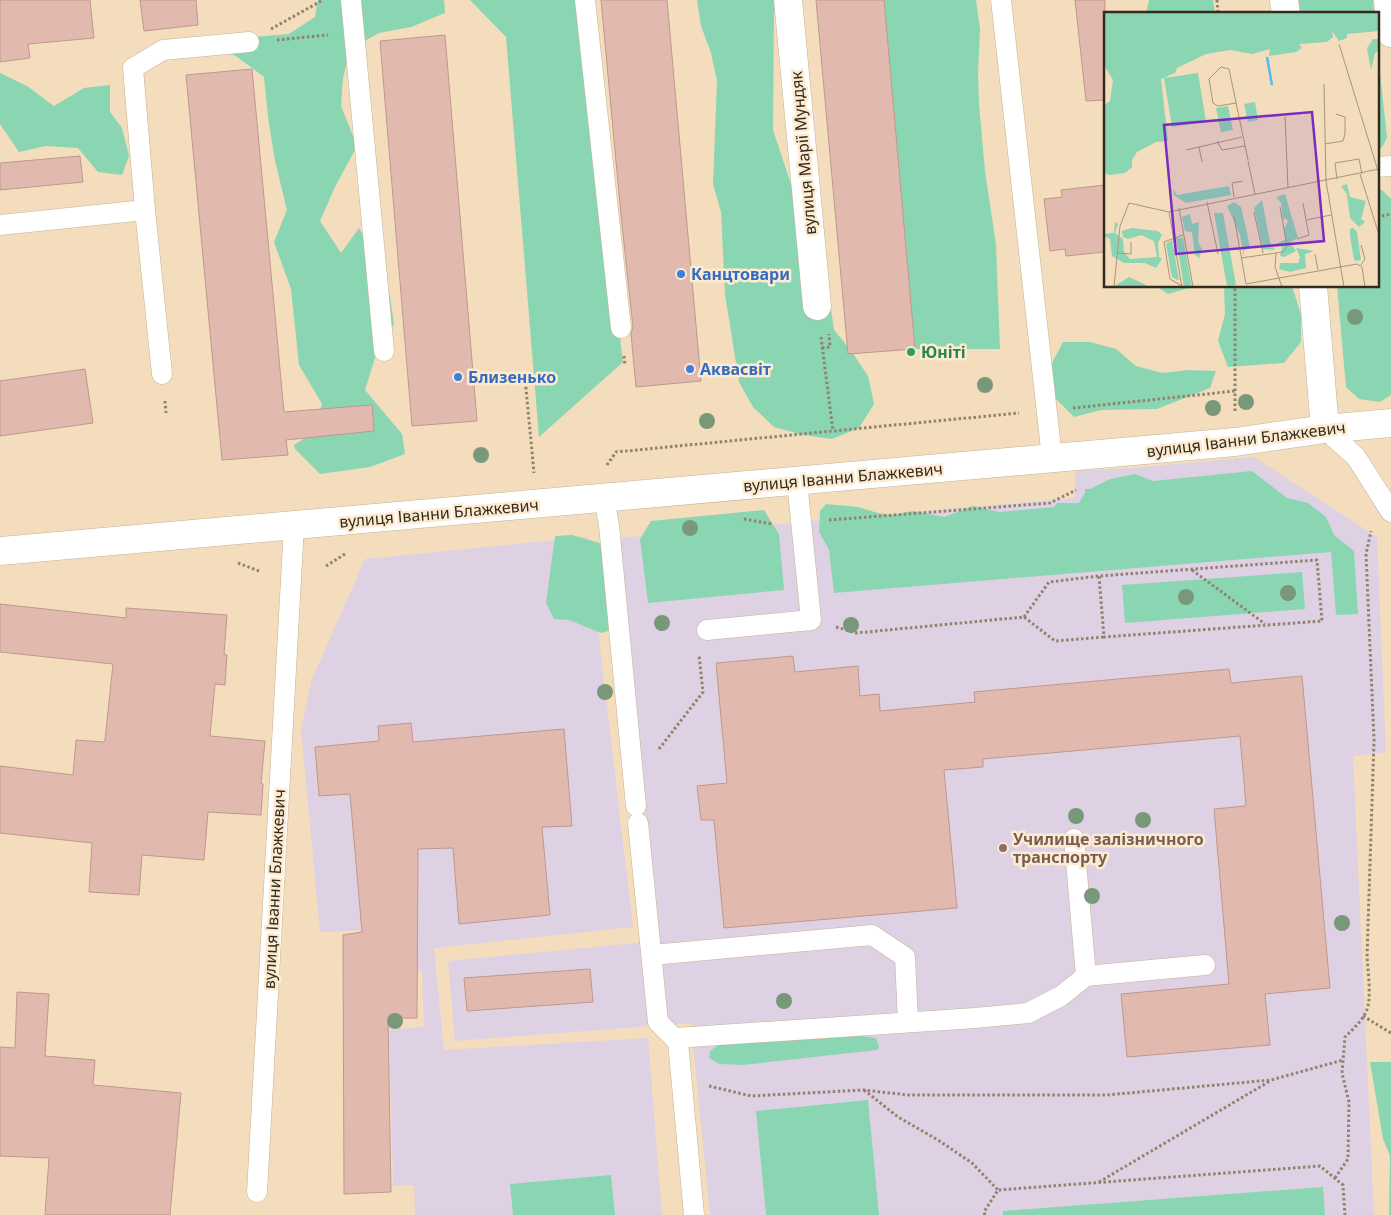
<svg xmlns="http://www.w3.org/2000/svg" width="1391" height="1215" viewBox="0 0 1391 1215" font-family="'Noto Sans',sans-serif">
<rect width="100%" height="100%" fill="#f3ddbc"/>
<!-- education -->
<g fill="#dfd1e4">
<polygon points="1254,457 1377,537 1386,752 1353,756 1374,1215 710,1215 691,1023 455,1041 448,961 657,941 620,538 1075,498 1075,471 1133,468"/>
<polygon points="587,537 633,927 434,948 444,1050 648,1038 662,1215 415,1215 414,1185 393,1186 389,1030 424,1027 422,971 404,971 402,928 320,932 301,730 312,679 365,559"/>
</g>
<!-- green -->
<g fill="#8ad6b3">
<polygon points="318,0 444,0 445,13 411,27 379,33 350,49 343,78 341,106 357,146 335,187 320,221 341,253 359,228 372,250 389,291 394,324 375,358 365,390 402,434 405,454 370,467 320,474 295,449 294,445 314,432 322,404 299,365 291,289 274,242 287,210 275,161 268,117 264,77 236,56 217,50 253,37 289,34 315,17"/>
<polygon points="470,0 578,0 623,362 539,437 506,37"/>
<polygon points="697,0 783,0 774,14 773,130 830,302 834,330 852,352 868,376 874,404 859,428 832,439 803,435 774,427 753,407 739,382 725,294 721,212 713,184 717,81 711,53 701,26"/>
<polygon points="884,0 976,0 980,29 978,73 979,104 985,171 996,245 1000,349 915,349"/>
<polygon points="1149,0 1213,0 1215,14 1146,14"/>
<polygon points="1298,0 1373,0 1374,14 1299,14"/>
<polygon points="1377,45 1387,137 1383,146 1377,151"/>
<polygon points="0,73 27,86 54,106 84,88 110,85 110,112 122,128 129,156 122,175 98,172 78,148 46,146 19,152 0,124"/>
<polygon points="1377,189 1382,190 1391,199 1391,395 1380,402 1359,399 1346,387 1337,286 1377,286"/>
<polygon points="1156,286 1196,286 1168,294"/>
<polygon points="1224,286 1292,286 1301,315 1301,342 1284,363 1228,367 1218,341 1225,314"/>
<polygon points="1063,342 1090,342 1116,349 1136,366 1162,373 1189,370 1216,371 1210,388 1157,409 1101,410 1074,417 1054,397 1050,367"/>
<polygon points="1252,471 1287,498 1308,503 1326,517 1334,535 1354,551 1358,614 1336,615 1331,552 834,593 829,550 819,532 820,511 826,504 858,507 878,513 892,515 913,511 944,517 973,506 999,512 1054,507 1057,503 1079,503 1085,493 1085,489 1090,489 1110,479 1135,474 1153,481"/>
<polygon points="764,510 779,534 784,590 648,603 640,539 651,521"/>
<polygon points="572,535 600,543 606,566 612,630 601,633 569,620 554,619 546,603 555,536"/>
<polygon points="1302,572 1305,609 1125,623 1122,585"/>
<polygon points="860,1036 876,1038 879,1047 877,1050 743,1065 719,1064 709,1058 710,1051 718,1045 727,1042 768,1042"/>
<polygon points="1370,1062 1391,1062 1391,1215 1389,1215 1390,1156 1383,1139"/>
<polygon points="868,1100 879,1215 766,1215 756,1111"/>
<polygon points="611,1175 615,1215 513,1215 510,1184"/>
<polygon points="1323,1187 1325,1215 1003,1215 1003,1211"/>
</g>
<!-- building -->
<g fill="#e2b9ae" stroke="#bf988d">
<polygon points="0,0 90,0 94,38 28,44 30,58 0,62"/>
<polygon points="140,0 196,0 198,25 144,31"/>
<polygon points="601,0 667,0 701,381 636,387 631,334 633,327 621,215"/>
<polygon points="816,0 884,0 915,349 848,354"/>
<polygon points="1075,0 1105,0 1105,100 1086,101"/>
<polygon points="445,35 477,421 412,426 380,41"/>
<polygon points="252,69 284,412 372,405 374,431 286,440 288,455 222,460 186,75"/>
<polygon points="80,156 83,182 0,190 0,163"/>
<polygon points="1105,185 1105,252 1066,256 1065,249 1050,251 1044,199 1062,197 1061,190"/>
<polygon points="85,369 93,423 0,436 0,381"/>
<polygon points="0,604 126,618 126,608 227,615 224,654 227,655 225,685 215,684 210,736 265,741 261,783 263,784 261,815 208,812 204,860 142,855 139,895 89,892 92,843 0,833 0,766 73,775 76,740 104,742 105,740 113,664 0,652"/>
<polygon points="793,656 795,672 858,666 860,696 879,694 880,711 975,702 974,692 1229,669 1231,683 1302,676 1330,988 1265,994 1270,1045 1127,1057 1121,994 1229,984 1214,809 1246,806 1240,736 983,759 983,767 944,770 957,908 724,928 714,820 701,820 697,786 727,783 716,663"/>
<polygon points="411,723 413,742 564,729 572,826 542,827 550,915 459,924 453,848 418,849 417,1018 388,1018 391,1192 344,1194 343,935 362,932 350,794 319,796 315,747 379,741 378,726"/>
<polygon points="590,969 593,1002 467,1011 464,978"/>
<polygon points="17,992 49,994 45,1056 95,1060 93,1085 181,1093 170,1215 45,1215 49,1158 0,1156 0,1047 15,1048"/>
</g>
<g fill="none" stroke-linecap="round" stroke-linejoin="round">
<defs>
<g id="lane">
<polyline points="351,0 384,351"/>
<polyline points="585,0 621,328"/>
<polyline points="1001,0 1052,458"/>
<polyline points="1377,167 1391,166"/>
<polyline points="145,210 133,68 163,50 249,42"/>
<polyline points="0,225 145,210 162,374"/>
<polyline points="1325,429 1356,457 1391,512"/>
<polyline points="604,498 609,525 636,806"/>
<polyline points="707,630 811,620 797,481"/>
<polyline points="638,823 658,1022 678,1042 694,1215"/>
<polyline points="1074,839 1086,976"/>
<polyline points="652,955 872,935 905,957 908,1022"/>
<polyline points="675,1038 975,1018 1028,1013 1061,996 1086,976 1205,965"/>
<polyline points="257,1192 294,525"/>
</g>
<g id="street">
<polyline points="788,0 817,306"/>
<polyline points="0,551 1235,442 1325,429"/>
</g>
<g id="secondary">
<polyline points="1284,0 1286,14"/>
<polyline points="1388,0 1391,33"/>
<polyline points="1313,286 1325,429 1391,423"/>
</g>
</defs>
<!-- lane casing -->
<use href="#lane" stroke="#c7b292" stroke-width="21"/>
<!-- street casing -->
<use href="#street" stroke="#c7b292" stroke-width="29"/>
<!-- secondary casing -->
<use href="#secondary" stroke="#c7b292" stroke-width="29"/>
<!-- path -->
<g stroke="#91826c" stroke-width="3" stroke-dasharray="2.5 2.5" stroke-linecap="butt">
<polyline points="1217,0 1218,14"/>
<polyline points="271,29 323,0"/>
<polyline points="277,40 328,35"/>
<polyline points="1377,217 1391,214"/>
<polyline points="821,337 833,431"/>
<polyline points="822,348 830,347 829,334"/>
<polyline points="624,356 625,365"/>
<polyline points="474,377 525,378 534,473"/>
<polyline points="165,401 166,413"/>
<polyline points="1073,408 1235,391"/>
<polyline points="1235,411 1235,286"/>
<polyline points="607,465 616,452 1019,413"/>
<polyline points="744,519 772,524"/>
<polyline points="829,520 1050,503 1076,490"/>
<polyline points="238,563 259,571"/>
<polyline points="326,566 345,554"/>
<polyline points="1192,570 1265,624"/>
<polyline points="1024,617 1049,582 1099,576 1317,560 1322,621 1104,637 1099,576"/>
<polyline points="836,627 856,633 1024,617 1055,641 1104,637"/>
<polyline points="659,749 703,692 699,655"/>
<polyline points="1363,1016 1391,1033"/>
<polyline points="709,1086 751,1096 863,1090 908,1095 1107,1095 1271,1080 1343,1060"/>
<polyline points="864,1090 898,1117 938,1140 972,1163 998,1190"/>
<path d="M1335,1178l13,-19 1,-57 -7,-29 3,-36c8,-8 16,-15 21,-25 6,-12 2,-41 1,-55l7,-217 -8,-186 5,-23"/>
<polyline points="1099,1182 1270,1081"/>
<polyline points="985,1215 984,1212 998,1190 1320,1166 1343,1185 1345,1215"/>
</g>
<!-- lane -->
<use href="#lane" stroke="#fff" stroke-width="20"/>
<!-- street -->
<use href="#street" stroke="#fff" stroke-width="28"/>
<!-- secondary -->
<use href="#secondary" stroke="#fff" stroke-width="28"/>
</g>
<!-- trees -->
<g fill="#789879">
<circle cx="1355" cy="317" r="8"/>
<circle cx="985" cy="385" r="8"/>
<circle cx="1246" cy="402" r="8"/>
<circle cx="1213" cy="408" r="8"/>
<circle cx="707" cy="421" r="8"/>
<circle cx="481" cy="455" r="8"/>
<circle cx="690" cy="528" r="8"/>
<circle cx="1288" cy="593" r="8"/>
<circle cx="1186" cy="597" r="8"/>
<circle cx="662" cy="623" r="8"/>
<circle cx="851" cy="625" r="8"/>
<circle cx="605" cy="692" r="8"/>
<circle cx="1076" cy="816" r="8"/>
<circle cx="1143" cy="820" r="8"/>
<circle cx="1092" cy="896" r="8"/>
<circle cx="1342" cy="923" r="8"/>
<circle cx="784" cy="1001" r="8"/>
<circle cx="395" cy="1021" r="8"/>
</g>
<!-- markers -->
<g fill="#3f7fe0" stroke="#fdebd1" stroke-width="2">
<circle cx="681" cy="274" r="5"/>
<circle cx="690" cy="369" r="5"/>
<circle cx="458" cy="377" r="5"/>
</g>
<circle fill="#2e9e5b" stroke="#fdebd1" stroke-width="2" cx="911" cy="352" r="5"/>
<circle fill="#8d6e63" stroke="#fdebd1" stroke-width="2" cx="1003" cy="848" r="5"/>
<g text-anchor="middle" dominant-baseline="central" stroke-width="5" stroke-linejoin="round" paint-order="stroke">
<!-- street labels -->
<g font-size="16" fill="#342b1f" stroke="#fdebd1">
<text transform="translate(803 153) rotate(-95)">вулиця Марії Мундяк</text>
<text transform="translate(1246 439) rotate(-7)">вулиця Іванни Блажкевич</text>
<text transform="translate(843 477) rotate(-5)">вулиця Іванни Блажкевич</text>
<text transform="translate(439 513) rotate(-5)">вулиця Іванни Блажкевич</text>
<text transform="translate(274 889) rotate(-87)">вулиця Іванни Блажкевич</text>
</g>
<!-- shop labels -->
<g font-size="16" font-weight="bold" fill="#366cbe" stroke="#fdebd1" text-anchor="start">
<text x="691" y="274">Канцтовари</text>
<text x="700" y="369">Аквасвіт</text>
<text x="468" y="377">Близенько</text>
</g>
<!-- leisure labels -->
<g font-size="16" font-weight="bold" fill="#27864d" stroke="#fdebd1" text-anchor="start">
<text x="921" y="352">Юніті</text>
</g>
<!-- education labels -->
<g font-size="16" font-weight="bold" fill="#785e54" stroke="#fdebd1" text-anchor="start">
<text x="1013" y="839">Училище залізничного<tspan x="1013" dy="18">транспорту</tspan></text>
</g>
</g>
<!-- overview -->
<g transform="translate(1104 12)">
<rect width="275" height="275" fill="#f3ddbc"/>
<path d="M0,0h275v19l-32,3v4l-8,3 -7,-10 1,6 -6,5 -28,2 3,4 -6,4 -20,3 -7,1 1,-7 -18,5 -22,-4 -24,4 -29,14 -2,5 -14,6 7,62 -12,1 -19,10 -5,8v7l-7,6 -15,2 -6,-2v-68l6,-4 3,-21 -8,-13zM269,27h6v11l-4,3 -4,17 -4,-22zM94,61l8,49 -34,5 -8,-49zM151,90l3,18 -10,2 -4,-18zM124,94l5,24 -12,2 -5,-24zM243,172l3,13 16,4 -5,18 4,3 -6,5 -9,-9 -3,-24 -6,-8zM125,174l2,9 -45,8 -12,-8 -1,-6 4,6zM181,182l13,44 -8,4 6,9 -12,6 -4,-1 2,-9 -6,-3 10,-5 -2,-10 4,-8 -3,-3 -2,2 -2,-17 -5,-6zM158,188l8,42 5,8 -12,-1 -9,-41zM130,190l7,5 5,21 4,20 -6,2v7l-4,-22 -13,-29zM110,201h9l13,72 -9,1zM86,202l2,10 7,-2 -1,19 4,9 -3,8 -4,-3 -3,-23 -7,-1 -3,-14zM11,210l3,2 -3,9 8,6 1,13 6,7 27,-2 -3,-16 -13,-6 -13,4 -5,-2 -1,-6 10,-3 26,3 4,4 -4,8 1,14 3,2 -6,9 -11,-5h-21l-12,-7 -2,-17 -6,-3v-2l10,-1zM249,216l4,4 4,28 -4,1 -3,-1 -4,-24v-7zM72,226h7l9,49h-8zM68,228l7,40h-1l-6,-3 -6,-33zM192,236l18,3 -9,3 1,14 -16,4 -11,-3 1,-6h18l2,-6zM25,265l17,8 1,2h-34z" fill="#8ad6b3"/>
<path fill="none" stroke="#56bee6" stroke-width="2.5" d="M163,45l5,28"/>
<path fill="none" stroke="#a7967d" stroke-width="1" d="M235,32l40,130M220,72l2,97 18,106M132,91l-18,3 -5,-3 -4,-24 12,-12 8,2 19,91M181,105l3,71M113,129l5,9 23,-4M221,132l18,-3 2,-7v-17l-9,-3M95,135l3,15M82,138l56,-13M144,149l7,33M256,162l19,61M233,167l-2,-16 24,-4 3,15M130,185l-2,-14 11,-2M103,190l11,52M199,191l3,17 25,-5M75,196l14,79M65,200l210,-43M65,200l13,75M150,200l9,41M130,204l12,68 111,-20 5,3 3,20M193,227l12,-4 -3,-15M14,241l13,1v-12M172,241l7,-1 4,-6 -7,-39M211,242l3,16M137,246l35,-5 -1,14 7,20M257,253l4,-6 -4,-14M78,274l-12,-7 -6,-37 19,-7M10,275l6,-61 9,-23 40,9"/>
<path fill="#7b2cbf" fill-opacity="0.15" stroke="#7b2cbf" stroke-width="2.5" d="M208,100l12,129 -148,13 -12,-129z"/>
<rect width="275" height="275" fill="none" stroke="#342b1f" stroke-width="2.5"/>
</g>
</svg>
